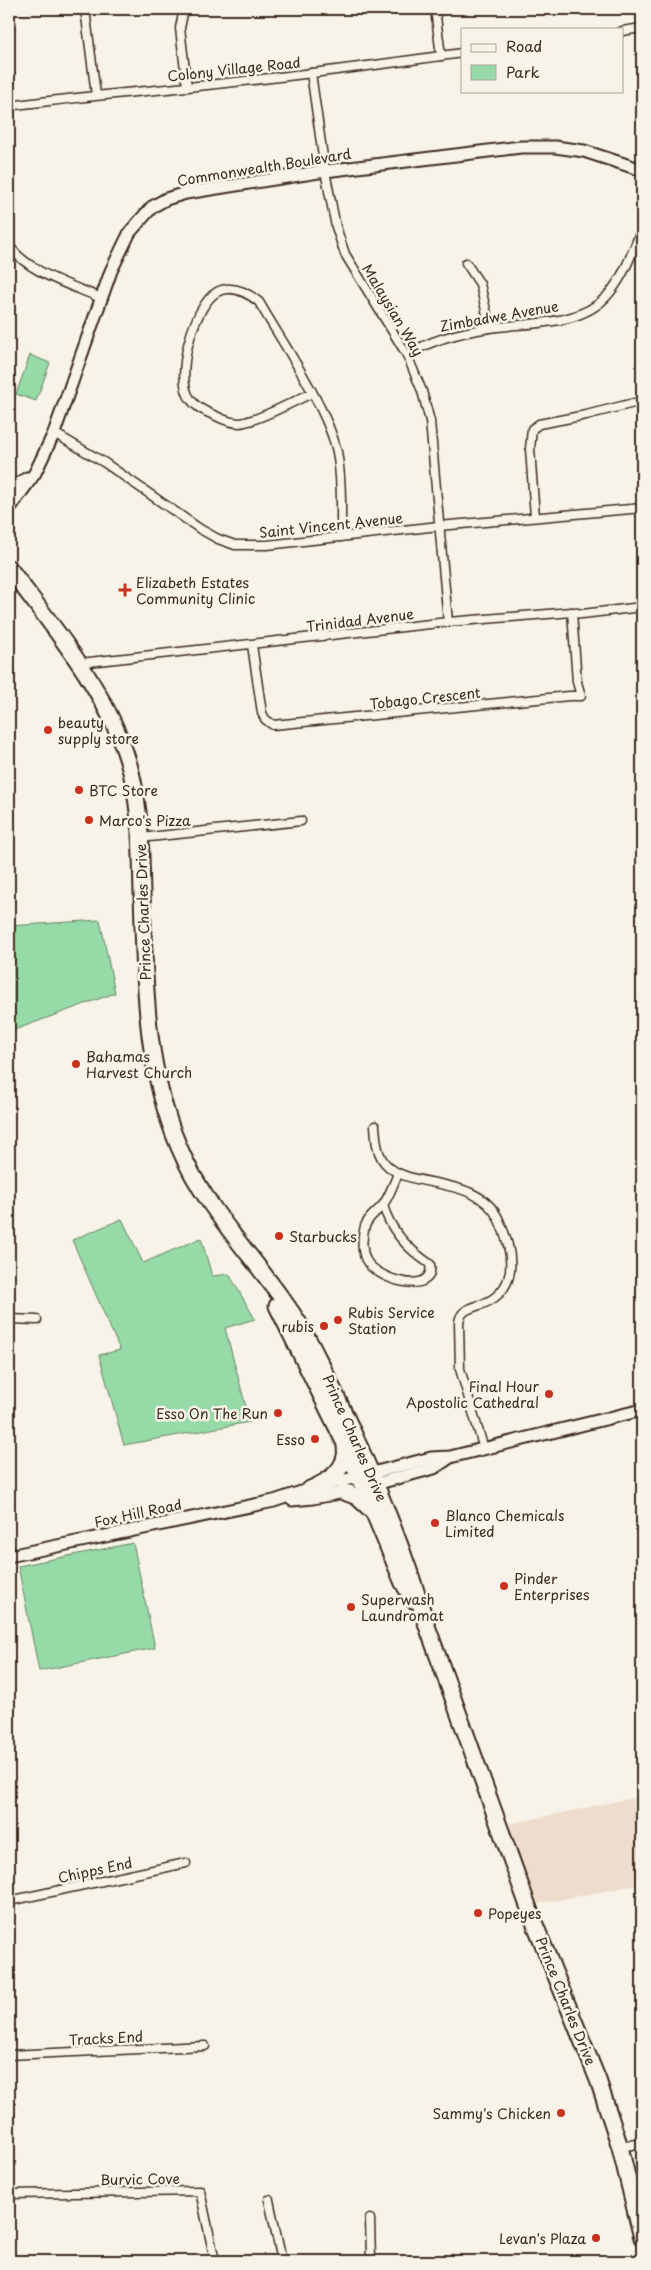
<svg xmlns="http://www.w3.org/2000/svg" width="651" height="2270" viewBox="0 0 651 2270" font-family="'Playpen Sans',sans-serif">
<rect width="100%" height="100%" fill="#f7f3e8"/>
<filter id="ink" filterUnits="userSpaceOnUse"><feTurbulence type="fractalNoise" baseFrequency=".02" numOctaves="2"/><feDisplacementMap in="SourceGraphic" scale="10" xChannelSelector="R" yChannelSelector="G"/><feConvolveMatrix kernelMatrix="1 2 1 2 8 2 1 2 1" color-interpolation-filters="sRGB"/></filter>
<g filter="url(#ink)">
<!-- built -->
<polygon fill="#efdcce" points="637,1797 642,1815 642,1884 537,1904 509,1824"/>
<!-- green -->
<g fill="#96daa7" stroke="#688262">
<polygon points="30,355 50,363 36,401 16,394"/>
<polygon points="100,920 115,993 9,1032 9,926"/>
<polygon points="122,1219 143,1263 201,1238 212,1276 229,1274 255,1319 225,1328 250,1422 124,1445 99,1355 120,1350 72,1240"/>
<polygon points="133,1543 155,1648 39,1671 18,1566"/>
</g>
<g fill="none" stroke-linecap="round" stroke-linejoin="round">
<defs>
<g id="street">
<polyline points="85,9 96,95"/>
<polyline points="184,9 180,28 187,87"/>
<polyline points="435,9 441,56"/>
<polyline points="622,31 642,28"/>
<polyline points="311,73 325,171 336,227 345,254 407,355 422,391 430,421 448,622"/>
<path d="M9,106c59,-8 118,-13 178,-19 92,-9 184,-21 275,-34"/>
<path d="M9,246c21,27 61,39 92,52"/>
<polyline points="466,263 480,284 490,328"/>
<path d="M407,355c25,-16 54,-23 83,-27 37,-6 88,-1 116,-31 18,-19 26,-45 36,-68"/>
<path d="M312,393c-20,9 -46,24 -67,29 -9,3 -21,-2 -29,-6 -8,-3 -20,-9 -25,-16 -18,-22 3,-95 26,-108 15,-8 31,1 42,10 24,42 68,105 78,150 5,28 4,57 4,85"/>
<polyline points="54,433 105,463 200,529 218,539 235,545 267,545 439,526 642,508"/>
<polyline points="535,517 530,449 532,429 539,424 586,415 642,401"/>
<polyline points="252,645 262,713 265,719 273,725 569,696 581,696 577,682 572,612"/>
<polyline points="80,663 448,622 572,612 582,614 642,607"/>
<polyline points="140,838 301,821"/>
<path d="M375,1126c1,11 1,23 7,33 20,34 95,12 117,61 13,29 22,67 -14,83 -11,5 -24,5 -26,19l1,47 24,80"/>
<path d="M383,1205c7,25 26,45 47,59 6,34 -55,15 -64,-4 -5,-10 -4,-24 -1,-34 4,-10 11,-13 17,-20 7,-8 11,-22 16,-32"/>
<polyline points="9,1319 37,1320"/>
<polyline points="9,1901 186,1863"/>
<polyline points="9,2055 205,2046"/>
<polyline points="620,2147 642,2143"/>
<polyline points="9,2194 200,2191 215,2261"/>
<polyline points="269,2200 282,2261"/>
<polyline points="370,2219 371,2261"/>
</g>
<g id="secondary">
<polyline points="9,491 27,478"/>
<polyline points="9,509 35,473 54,433 111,271 130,232 152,207 166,199 186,193 325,171 521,147 555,147 584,151 642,170"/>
<polyline points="368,1486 434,1468 449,1458"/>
<polyline points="292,1500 313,1498 350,1491"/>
<polyline points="9,1556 274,1501 310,1489 431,1458 450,1457 642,1410"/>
</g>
<g id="highway">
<path d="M9,568c46,62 103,128 122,204 10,40 10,82 11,122 3,87 2,171 37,253 28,67 83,117 121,178 18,30 32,62 47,94 31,67 59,136 80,207l105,291 66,163 22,67 22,91"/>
<polyline points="277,1306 345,1444 403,1583 413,1600"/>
<path d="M310,1489c18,-7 39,-21 35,-43"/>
<polyline points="344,1492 357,1497 371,1510"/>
</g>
</defs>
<!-- street casing -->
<use href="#street" stroke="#3b2a1e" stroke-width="11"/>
<!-- secondary casing -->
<use href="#secondary" stroke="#3b2a1e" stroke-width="15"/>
<!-- highway casing -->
<use href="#highway" stroke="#3b2a1e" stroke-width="19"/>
<!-- street -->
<use href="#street" stroke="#f7f3e8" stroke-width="8"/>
<!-- secondary -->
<use href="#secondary" stroke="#f7f3e8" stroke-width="11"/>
<!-- highway -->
<use href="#highway" stroke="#f7f3e8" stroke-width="15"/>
</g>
</g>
<!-- markers -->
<g fill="#c8321e" stroke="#f7f3e8" stroke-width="2">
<path d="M122.5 582.5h5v5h5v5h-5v5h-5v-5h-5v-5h5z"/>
<circle cx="48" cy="730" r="5"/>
<circle cx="79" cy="790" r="5"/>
<circle cx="89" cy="820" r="5"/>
<circle cx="76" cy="1064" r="5"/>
<circle cx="279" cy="1236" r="5"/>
<circle cx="338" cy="1320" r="5"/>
<circle cx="324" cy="1326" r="5"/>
<circle cx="549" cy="1394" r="5"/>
<circle cx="278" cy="1413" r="5"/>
<circle cx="315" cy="1439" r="5"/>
<circle cx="435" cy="1523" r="5"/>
<circle cx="504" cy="1586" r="5"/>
<circle cx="351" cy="1607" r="5"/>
<circle cx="478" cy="1913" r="5"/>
<circle cx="561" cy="2113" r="5"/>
<circle cx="596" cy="2238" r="5"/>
</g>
<g text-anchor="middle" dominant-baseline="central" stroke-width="5" stroke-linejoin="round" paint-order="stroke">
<!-- street labels -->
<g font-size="14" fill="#3b2a1e" stroke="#f7f3e8">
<text transform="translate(234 69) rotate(-6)">Colony Village Road</text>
<text transform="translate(264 167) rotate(-9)">Commonwealth Boulevard</text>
<text transform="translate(393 310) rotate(59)">Malaysian Way</text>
<text transform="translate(499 316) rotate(-10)">Zimbadwe Avenue</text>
<text transform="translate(331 525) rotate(-6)">Saint Vincent Avenue</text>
<text transform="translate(360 620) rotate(-7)">Trinidad Avenue</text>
<text transform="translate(425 698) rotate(-6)">Tobago Crescent</text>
<text transform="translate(143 912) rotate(-92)">Prince Charles Drive</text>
<text transform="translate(355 1438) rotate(66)">Prince Charles Drive</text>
<text transform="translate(138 1513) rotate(-12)">Fox Hill Road</text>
<text transform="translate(95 1870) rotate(-12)">Chipps End</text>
<text transform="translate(566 2001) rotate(68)">Prince Charles Drive</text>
<text transform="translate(106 2038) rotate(-3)">Tracks End</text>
<text transform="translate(140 2179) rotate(-1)">Burvic Cove</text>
</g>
<!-- poi labels -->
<g font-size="14" fill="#3b2a1e" stroke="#f7f3e8" text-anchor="start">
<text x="136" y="582">Elizabeth Estates<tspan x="136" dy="16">Community Clinic</tspan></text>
<text x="58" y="722">beauty<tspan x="58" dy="16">supply store</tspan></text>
<text x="89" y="790">BTC Store</text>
<text x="99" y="820">Marco's Pizza</text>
<text x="86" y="1056">Bahamas<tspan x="86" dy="16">Harvest Church</tspan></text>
<text x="289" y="1236">Starbucks</text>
<text x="348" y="1312">Rubis Service<tspan x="348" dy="16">Station</tspan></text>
<text x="314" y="1326" text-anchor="end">rubis</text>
<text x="539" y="1386" text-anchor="end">Final Hour<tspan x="539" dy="16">Apostolic Cathedral</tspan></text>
<text x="268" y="1413" text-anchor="end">Esso On The Run</text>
<text x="305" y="1439" text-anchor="end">Esso</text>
<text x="445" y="1515">Blanco Chemicals<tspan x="445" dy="16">Limited</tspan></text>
<text x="514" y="1578">Pinder<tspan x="514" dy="16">Enterprises</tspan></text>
<text x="361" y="1599">Superwash<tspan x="361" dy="16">Laundromat</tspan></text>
<text x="488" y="1913">Popeyes</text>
<text x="551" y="2113" text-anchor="end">Sammy's Chicken</text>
<text x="586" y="2238" text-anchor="end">Levan's Plaza</text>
</g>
</g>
<!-- margin -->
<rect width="651" height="2270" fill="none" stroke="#f7f3e8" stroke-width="30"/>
<rect x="15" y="15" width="621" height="2240" fill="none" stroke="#3b2a1e" stroke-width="2" filter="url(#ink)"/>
<!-- legend -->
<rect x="461" y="28" width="162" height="65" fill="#f7f3e8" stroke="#aca397"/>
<rect x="471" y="44" width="25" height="8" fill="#f7f3e8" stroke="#aca397"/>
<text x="506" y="52" font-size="15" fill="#3b2a1e">Road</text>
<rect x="471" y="65" width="25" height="15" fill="#96daa7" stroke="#aca397"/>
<text x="506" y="78" font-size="15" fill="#3b2a1e">Park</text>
</svg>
